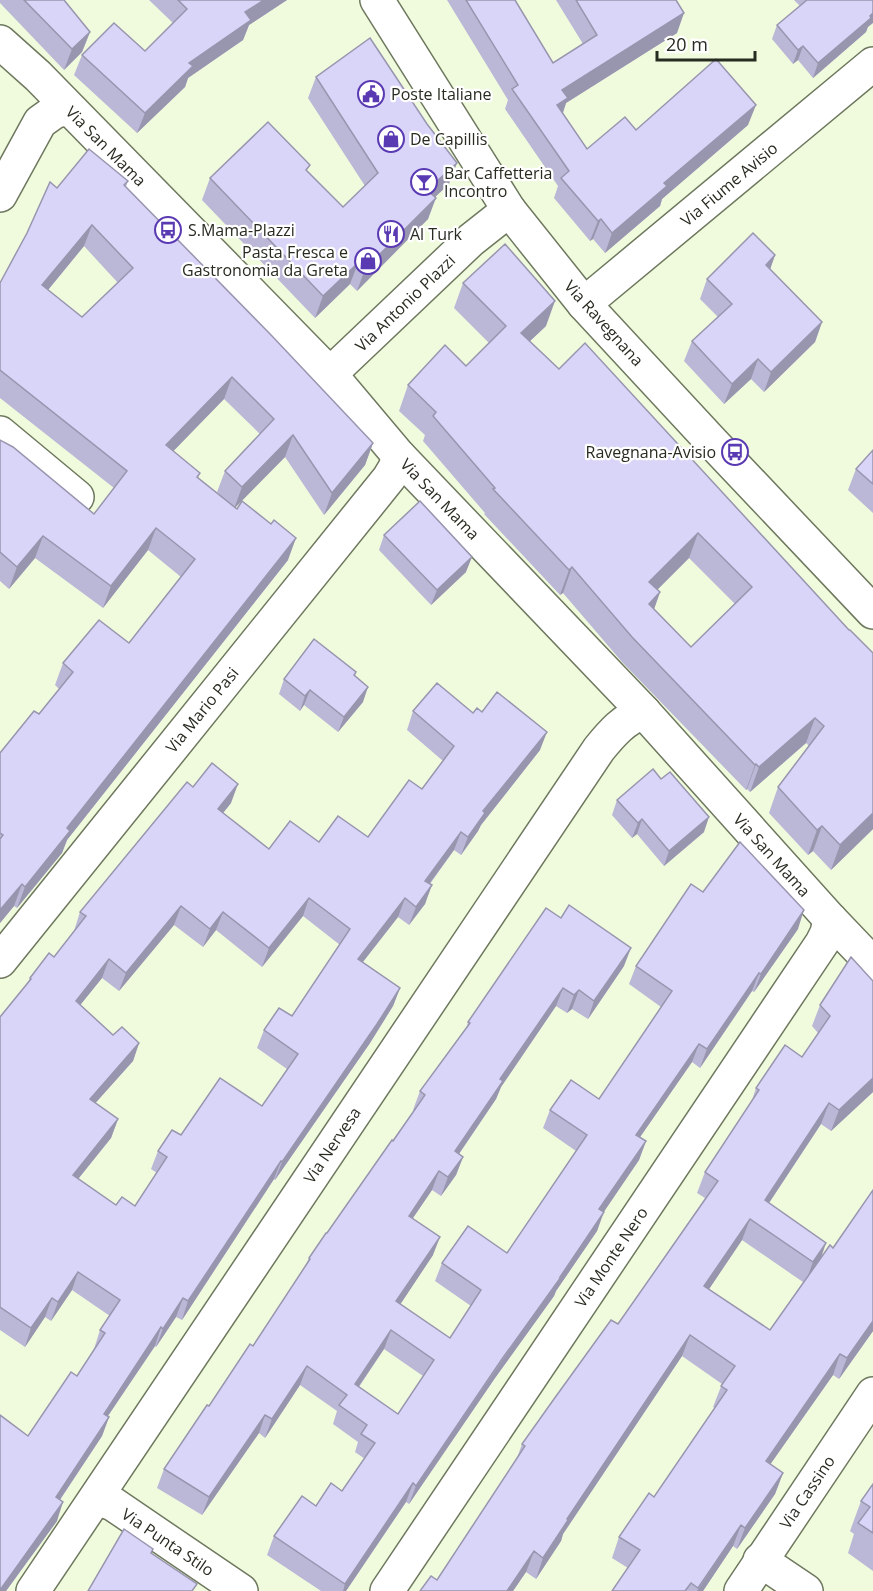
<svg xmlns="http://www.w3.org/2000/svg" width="873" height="1591" viewBox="0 0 873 1591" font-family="'Open Sans',sans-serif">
<rect width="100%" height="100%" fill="#f0fbde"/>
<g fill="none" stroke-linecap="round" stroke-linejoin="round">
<defs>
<g id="minor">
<polyline points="377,0 509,210 584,304 712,442 873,612"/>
<polyline points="0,42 38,76 330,374 399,456 644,712 830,919 873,964"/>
<polyline points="0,195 40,122 54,112 68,108"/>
<polyline points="584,304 873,64"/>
<polyline points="330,374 471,240 509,210"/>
<polyline points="0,433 77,497"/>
<polyline points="0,961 389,478 395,468 399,456"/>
<polyline points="93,1503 102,1500 113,1504 241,1591"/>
<polyline points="760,1560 806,1591"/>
<path d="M33,1591l566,-842c13,-16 25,-30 45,-37"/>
<polyline points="387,1591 822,943 827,933 830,919"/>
<polyline points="741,1591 873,1394"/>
</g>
</defs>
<!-- minor casing -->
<use href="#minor" stroke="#6e785e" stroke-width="36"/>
<!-- minor -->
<use href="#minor" stroke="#fff" stroke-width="33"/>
</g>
<!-- wall -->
<g fill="#bbb7d6" fill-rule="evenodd">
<polygon points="0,0 64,0 90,32 82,52 64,70 0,3"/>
<polygon points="149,0 287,0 249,25 243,40 188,78 185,87 137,133 74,75 82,55 145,51 173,23"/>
<polygon points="447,0 515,0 553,63 583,44 556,0 676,0 677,33 566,103 563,113 587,149 636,130 748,125 662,199 660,206 605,253 593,239 590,241 554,198 558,186 505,109 508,100"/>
<polygon points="794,0 873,0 866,32 813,78 798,60 793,64 772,39 777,25 800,6"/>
<polygon points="316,77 449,184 435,197 428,219 357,291 350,284 315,318 202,200 210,178 308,171 343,207 365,186 308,98"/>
<path d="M128,181l-2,6 247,256 -8,22 -41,50 -39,-58 -50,50 53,53 -221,280 -5,13 -45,55 -3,-2 -14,17v-170l39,-39 20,-25 -4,-4 8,-22 66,-20 52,-66 -33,-27 -45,58 -68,-50 -26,31 -9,-8v-141l94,74 20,-26 -114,-90v-115l57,-95zM84,246l34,37 -36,34 -34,-27zM224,399l36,35 -35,37 -8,21 4,4 -23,-18 2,-5 -27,-22z"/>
<polygon points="775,255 770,270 822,322 815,342 764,392 751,379 724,404 684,361 692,341 718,317 700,299 707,279"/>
<path d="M463,283l83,43 -16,15 29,28 314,284v176l-42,41 -18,-19 -5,4 -39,-42 9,-26 31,-41 -3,-3 -56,49 -3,-3 -1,1 -124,-128 -59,-69 -3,2 -76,-81 1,-1 -62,-72 2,-6 -26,-24 9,-26 58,-19 23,-23 -35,-35zM689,558l46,46 -44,43 -37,-38 6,-17 -3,-2z"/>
<polygon points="873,450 873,513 848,490 856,469"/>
<polygon points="384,535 466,572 431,605 379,550"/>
<polygon points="356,672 355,676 363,702 338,732 304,705 300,711 279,694 284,679"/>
<path d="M413,711l60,2 67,37 -59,75 -3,6 -17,24 -7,-5 -24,34 -5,20 -16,21 -11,-8 -35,45 37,26 -7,18 -23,37 -95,137 -1,-1 -92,141 -6,-3 -20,30 -1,-1 -47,70 1,1 -7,19 -42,64 -3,21 -51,70h-6l28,-155 49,-60 17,-27 6,-19 10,-14 -38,-26 -21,31 -6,-4 -20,30 -25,-17v-313l28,-35 2,-4 24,-21 20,-26 6,-19 113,-125 38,16 -8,10 46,36 50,-7 49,-5 54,-48 21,-28 -36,-31zM303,916l37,29 -48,71 -28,14 -7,18 30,21 -25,37 -81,29 -23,16 -7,18 6,4 -22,33 -19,-1 -38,-26 33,-41 7,-19 -23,-16 38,-42 6,-18 -26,-8 -33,-30 22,-27 17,13 55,-66 29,22 13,-17 46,37z"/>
<polygon points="617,800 704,832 664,866 637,834 632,838 612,815"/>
<path d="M703,892l95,37 -44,63 -2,-1 -52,77 -8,-6 -52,75 6,4 -7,19 -36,52 -6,19 -41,60 -2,5 -59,82 -86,126 -3,-2 -60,89h-25l-54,-36 7,-19 42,-30 26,-15 23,-32 -10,-7 3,-10 -25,-18 4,-13 -37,-26 -35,53 -6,-5 -57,82 -45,-27 7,-19 89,-123 52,-79 4,-9 18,-25 87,-123h-1l7,-19 46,-61 2,-8 156,-56 -36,53 -16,-10 -5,4 -11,-7 -55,81 -5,12 -37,55 4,3 -7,18 -15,21 -9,-6 -19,28 20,37 -33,49 50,34 21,-32 -36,-25 7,-18 65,-10 69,-102 -33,-23 7,-18 49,-11 62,-92 -32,-23 7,-18zM384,1349l39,27 -25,38 -39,-27z"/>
<path d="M873,981v111l-42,39 -10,-7 -52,79 52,54 52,74 -34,48 -6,-4 -63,89 13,9 -8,21 -38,55 -4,-3 -30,45h-91l16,-23 -16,-10 7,-21 35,-40 61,-89 -2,-1 9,-23 -40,-28 -119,178 -2,7 -25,38 -10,-7 -13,19h-93l17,-11 80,-122 5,-14 96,-120 87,-126 -8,-5 8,-21 46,-69 5,-15 46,-31 16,-24 -6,-7 8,-21zM742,1240l61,42 -33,48 -61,-41z"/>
<polygon points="873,1484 873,1571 848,1553 854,1534 850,1531 861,1501"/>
</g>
<!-- shaded-wall -->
<g fill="#9895ae">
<polygon points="264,0 287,0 249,25 243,40 188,78 185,87 137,133 145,113 189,63 245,12"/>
<polygon points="684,13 677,33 566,103 561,118 550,125 562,90"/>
<polygon points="873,13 873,23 868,27 866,32 813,78 818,63"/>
<polygon points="90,32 82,52 64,70 72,49"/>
<polygon points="803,46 798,60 793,64 798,50"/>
<polygon points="756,105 748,125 662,199 660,206 605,253 612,233 664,183"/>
<polygon points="457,163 449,184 420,211 427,190"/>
<polygon points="436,198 428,219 357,291 365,269"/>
<polygon points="601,219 593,239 590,241 598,221"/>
<polygon points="92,225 84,246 34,307 42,285"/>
<polygon points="775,255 768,275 766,265"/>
<polygon points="358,263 350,284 315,318 323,296"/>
<polygon points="555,301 546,326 512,358 521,333"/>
<polygon points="822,322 815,342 764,392 771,372"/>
<polygon points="758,359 751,379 724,404 732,384"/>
<polygon points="232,377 224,399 158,467 166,445"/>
<polygon points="293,435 285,457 234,509 242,487"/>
<polygon points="373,443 365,465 324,515 332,493"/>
<polygon points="156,528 148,550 103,608 111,586"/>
<polygon points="698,533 689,558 640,607 649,582"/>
<polygon points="43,536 35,558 9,589 17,567"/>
<polygon points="296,538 288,560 67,840 62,853 17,908 25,887 67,828"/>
<polygon points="472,557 466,572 431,605 437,590"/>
<polygon points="572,567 563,593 560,595 569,570"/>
<polygon points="660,592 651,618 649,604"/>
<polygon points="368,687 363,702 338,732 344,717"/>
<polygon points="310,690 304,705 300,711 305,696"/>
<polygon points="815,718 806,743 750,792 759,767"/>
<polygon points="547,732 540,750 481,825 478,831 461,855 468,837 483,811"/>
<polygon points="756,764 747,789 746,790 755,765"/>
<polygon points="238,784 231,803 211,828 218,809"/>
<polygon points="873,813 873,829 831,870 840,845"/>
<polygon points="709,817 704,832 664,866 669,851"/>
<polygon points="642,819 637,834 632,838 638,823"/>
<polygon points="822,826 813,851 808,855 817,830"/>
<polygon points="461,832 454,850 418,899 425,881"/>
<polygon points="22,884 14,906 0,923 0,910"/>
<polygon points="432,885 425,904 409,925 416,907"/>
<polygon points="309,898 303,916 262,967 269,948"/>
<polygon points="405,898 398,917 351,977 358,959"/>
<polygon points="181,906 174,925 119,991 126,973"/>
<polygon points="804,910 798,929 754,992 761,974"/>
<polygon points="223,912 216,930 203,947 210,929"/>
<polygon points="631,948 624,966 588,1019 594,1001"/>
<polygon points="109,959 102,978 69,1019 76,1001"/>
<polygon points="759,973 752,991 700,1068 707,1049"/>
<polygon points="400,988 393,1006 370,1043 275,1180 282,1162"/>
<polygon points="563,988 556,1006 501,1087 496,1099 448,1170 455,1151 500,1079"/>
<polygon points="579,990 572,1009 567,1013 574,995"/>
<polygon points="139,1043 133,1061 83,1117 90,1099"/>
<polygon points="699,1044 692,1062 629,1153 636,1135"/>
<polygon points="873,1078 873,1092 831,1131 839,1110"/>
<polygon points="829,1103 821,1124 757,1221 765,1200"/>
<polygon points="118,1119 111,1138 66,1194 73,1175"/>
<polygon points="646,1141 639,1160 593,1228 599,1209"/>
<polygon points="463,1157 456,1175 441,1196 448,1177"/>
<polygon points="281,1161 274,1179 182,1320 188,1301"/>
<polygon points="439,1171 432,1190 402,1234 409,1216"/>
<polygon points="604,1212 597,1231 556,1291 554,1296 495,1378 409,1504 416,1486"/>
<polygon points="750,1219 742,1240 697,1307 704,1286"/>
<polygon points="440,1237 433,1255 390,1320 396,1301"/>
<polygon points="826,1243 819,1264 805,1284 813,1262"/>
<polygon points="78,1272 72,1290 51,1321 58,1302"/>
<polygon points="52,1298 45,1317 25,1347 31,1328"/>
<polygon points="183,1298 176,1317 156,1347 163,1329"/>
<polygon points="873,1321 873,1331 839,1379 847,1358"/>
<polygon points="161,1327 155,1346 97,1432 104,1414"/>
<polygon points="391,1330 384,1349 348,1402 355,1384"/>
<polygon points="690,1335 682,1356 563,1534 561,1541 536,1579 543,1558 567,1519"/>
<polygon points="840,1354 833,1375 758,1482 766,1461"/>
<polygon points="307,1366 300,1385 265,1438 272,1419"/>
<polygon points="265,1415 259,1433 202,1515 209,1497"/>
<polygon points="109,1417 102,1436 49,1516 56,1497"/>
<polygon points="783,1473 775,1494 737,1549 745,1528"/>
<polygon points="413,1483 406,1502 346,1591 343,1591 345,1584"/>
<polygon points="63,1502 57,1521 6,1591 0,1591 0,1590"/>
<polygon points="741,1525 733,1546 703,1591 697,1591"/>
<polygon points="534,1551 526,1572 513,1591 507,1591"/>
</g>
<!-- building -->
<g fill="#d9d5f9" stroke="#9895ae" stroke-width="1.5" fill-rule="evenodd">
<polygon points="24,0 64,0 90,32 72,49"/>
<polygon points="178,0 264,0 245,12 251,20 189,63 193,66 145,113 82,55 114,23 145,51 187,9"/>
<polygon points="466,0 515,0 553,63 597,35 576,0 676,0 684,13 562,90 568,98 557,105 587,149 625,117 636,130 716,59 756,105 664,183 667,186 612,233 601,219 598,221 561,178 569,171 512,89 518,85"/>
<polygon points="807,0 873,0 873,13 870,16 871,18 818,63 803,46 798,50 777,25"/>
<polygon points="370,38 427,124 457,163 427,190 436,198 365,269 358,263 323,296 210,178 268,122 310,165 306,170 343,207 378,173 316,77"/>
<path d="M89,149l39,32 -4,4 148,151 101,107 -41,50 -39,-58 -51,52 -17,-16 49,-52 -42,-42 -66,68 34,28 -3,4 40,32 5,-8 29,23 3,-4 22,18 -229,290 3,3 -45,56 -3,-3 -22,26v-71l3,-4 -3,-2v-80l34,-42 5,3 34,-42 -10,-9 36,-43 30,23 66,-84 -39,-31 -45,58 -68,-50 -26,31 -17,-15v-112l13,7 81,67 33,-43 -127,-101v-87l27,-50 23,-51 7,6zM92,225l41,43 -51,49 -40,-32z"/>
<polygon points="753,233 775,255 766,265 822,322 771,372 758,359 732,384 692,341 732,304 707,279"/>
<path d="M505,244l50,57 -34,32 38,36 26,-26 264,287h1l23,23v160l-33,32 -18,-19 -5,4 -39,-43 46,-61 -9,-8 -56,49 -3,-3 -1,1 -123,-128 -60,-70 -3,3 -76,-81 2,-1 -62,-72 3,-4 -28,-27 37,-40 21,21 40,-40 -43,-43zM698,533l54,54 -61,60 -42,-43 11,-12 -11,-10z"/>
<polygon points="873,450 873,484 856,469"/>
<polygon points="420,501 472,557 437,590 384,535"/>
<polygon points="314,639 356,672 354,675 368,687 344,717 310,690 305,696 284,679"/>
<path d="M437,683l36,30 4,-5 5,4 15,-20 50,40 -64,79 2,2 -17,24 -7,-5 -36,49 7,4 -16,22 -11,-9 -47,61 42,29 -23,36 -95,138 -1,-1 -93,140 -5,-3 -20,31 -2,-2 -57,87 5,3 -53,80 7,5 -63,88v-175l28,21 43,-64 6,4 28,-43 -5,-3 20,-30 -42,-28 -20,30 -6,-4 -21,30 -31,-21v-290l31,-38 -1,-1 19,-25 5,4 32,-41 -6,-4 107,-130 6,5 19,-24 26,21 -20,25 51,40 21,-28 29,21 19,-26 30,21 41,-57 13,9 32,-43 -41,-35zM309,898l41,31 -58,87 -13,-8 -15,22 34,24 -36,52 -42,-28 -39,57 -9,-5 -14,21 9,6 -32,49 -13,-9 -6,8 -43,-30 45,-56 -28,-20 49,-56 -17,-16 -9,8 -37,-34 33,-42 17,14 55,-67 29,23 13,-17 46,36z"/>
<polygon points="653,769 661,779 670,772 709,817 669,851 642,819 638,823 617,800"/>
<path d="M740,842l64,68 -43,64 -2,-1 -52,76 -8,-5 -63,91 10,6 -47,68 5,3 -44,65h1l-59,82 -86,127 -3,-3 -68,101 -71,-48 28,-40 14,10 15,-23 11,8 33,-48 -14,-9 6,-9 -28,-20 8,-10 -40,-29 -35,53 -7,-4 -56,82 -45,-28 43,-64 2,1 41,-62 3,2 57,-87 -1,-1 17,-25h1l65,-93 1,1 32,-46 -5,-4 50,-68 -2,-1 78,-114 15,10 8,-13 62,43 -37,53 -15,-11 -5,5 -11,-7 -63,91 3,2 -48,70 8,6 -15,20 -9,-6 -30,45 31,21 -44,64 54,37 31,-48 -39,-27 26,-37 39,27 80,-118 -37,-25 21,-30 28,19 73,-108 -36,-25 55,-82 12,8zM391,1330l43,30 -36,54 -43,-30z"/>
<polygon points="851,957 873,981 873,1078 839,1110 829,1103 765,1200 826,1243 813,1262 750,1219 704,1286 770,1330 830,1245 833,1248 873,1190 873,1321 847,1358 840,1354 766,1461 783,1473 745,1528 741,1525 698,1588 691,1583 685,1591 612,1591 640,1550 619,1537 649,1493 654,1497 727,1390 721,1386 735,1366 690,1335 567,1519 568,1520 543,1558 534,1551 507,1591 420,1591 431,1576 437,1580 525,1446 522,1444 554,1399 611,1320 618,1324 718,1181 705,1172 759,1090 756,1088 785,1045 802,1057 830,1016 820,1005"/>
<polygon points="873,1484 873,1533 858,1523 870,1507 861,1501"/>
<polygon points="124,1529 153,1549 151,1553 197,1584 192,1591 88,1591"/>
</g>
<!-- icons -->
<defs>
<symbol id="civic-ring" viewBox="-11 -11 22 22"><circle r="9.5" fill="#fff" stroke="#5a3ab2" stroke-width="1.5"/><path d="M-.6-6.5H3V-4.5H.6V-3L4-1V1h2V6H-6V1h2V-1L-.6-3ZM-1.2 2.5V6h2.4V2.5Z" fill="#5a3ab2"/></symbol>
<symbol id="shop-ring" viewBox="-11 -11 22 22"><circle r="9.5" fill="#fff" stroke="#5a3ab2" stroke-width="1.5"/><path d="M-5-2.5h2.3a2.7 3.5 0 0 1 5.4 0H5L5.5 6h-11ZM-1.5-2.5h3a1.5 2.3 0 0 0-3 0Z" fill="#5a3ab2"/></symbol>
<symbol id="bar-ring" viewBox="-11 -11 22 22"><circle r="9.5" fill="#fff" stroke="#5a3ab2" stroke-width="1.5"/><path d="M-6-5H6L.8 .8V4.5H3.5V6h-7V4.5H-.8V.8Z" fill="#5a3ab2"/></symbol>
<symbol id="bus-ring" viewBox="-11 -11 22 22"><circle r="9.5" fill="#fff" stroke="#5a3ab2" stroke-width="1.5"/><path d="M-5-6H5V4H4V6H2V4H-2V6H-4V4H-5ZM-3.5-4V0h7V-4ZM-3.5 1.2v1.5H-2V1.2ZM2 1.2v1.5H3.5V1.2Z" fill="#5a3ab2"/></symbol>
<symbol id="restaurant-ring" viewBox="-11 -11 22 22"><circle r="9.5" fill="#fff" stroke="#5a3ab2" stroke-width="1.5"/><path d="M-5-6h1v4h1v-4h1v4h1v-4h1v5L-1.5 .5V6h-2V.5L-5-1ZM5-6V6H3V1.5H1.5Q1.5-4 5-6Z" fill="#5a3ab2"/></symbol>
</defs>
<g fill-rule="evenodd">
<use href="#civic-ring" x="356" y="79" width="30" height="30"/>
<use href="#shop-ring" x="376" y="124" width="30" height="30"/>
<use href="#bar-ring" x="409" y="167" width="30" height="30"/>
<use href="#bus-ring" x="153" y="215" width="30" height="30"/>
<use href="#restaurant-ring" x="376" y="219" width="30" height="30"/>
<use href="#shop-ring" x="353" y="246" width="30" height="30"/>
<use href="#bus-ring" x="720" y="437" width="30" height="30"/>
</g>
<g text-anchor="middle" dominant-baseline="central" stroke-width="4.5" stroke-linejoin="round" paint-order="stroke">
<!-- poi labels -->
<g font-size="16" fill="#272c21" stroke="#fff" text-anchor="start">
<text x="391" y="94">Poste Italiane</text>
<text x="410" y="139">De Capillis</text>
<text x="444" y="173">Bar Caffetteria<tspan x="444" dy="18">Incontro</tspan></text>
<text x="188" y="230">S.Mama-Plazzi</text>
<text x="410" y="234">Al Turk</text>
<text x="348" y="252" text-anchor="end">Pasta Fresca e<tspan x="348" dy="18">Gastronomia da Greta</tspan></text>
<text x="716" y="452" text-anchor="end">Ravegnana-Avisio</text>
</g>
<!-- street labels -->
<g font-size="16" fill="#272c21" stroke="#fff">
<text transform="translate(106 146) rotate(45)">Via San Mama</text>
<text transform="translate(729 184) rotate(-40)">Via Fiume Avisio</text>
<text transform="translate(405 303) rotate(-44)">Via Antonio Plazzi</text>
<text transform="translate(604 323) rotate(48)">Via Ravegnana</text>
<text transform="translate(440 499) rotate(46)">Via San Mama</text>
<text transform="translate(202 710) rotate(-51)">Via Mario Pasi</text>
<text transform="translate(772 855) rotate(48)">Via San Mama</text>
<text transform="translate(332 1145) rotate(-56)">Via Nervesa</text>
<text transform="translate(611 1257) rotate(-56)">Via Monte Nero</text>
<text transform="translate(807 1492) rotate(-56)">Via Cassino</text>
<text transform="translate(168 1542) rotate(34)">Via Punta Stilo</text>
</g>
</g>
<!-- scale -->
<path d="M657 51v9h98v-9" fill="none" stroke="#272c21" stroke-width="3"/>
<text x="666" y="51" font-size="18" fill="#272c21" stroke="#ffffff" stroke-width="4.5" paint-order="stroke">20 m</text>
</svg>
